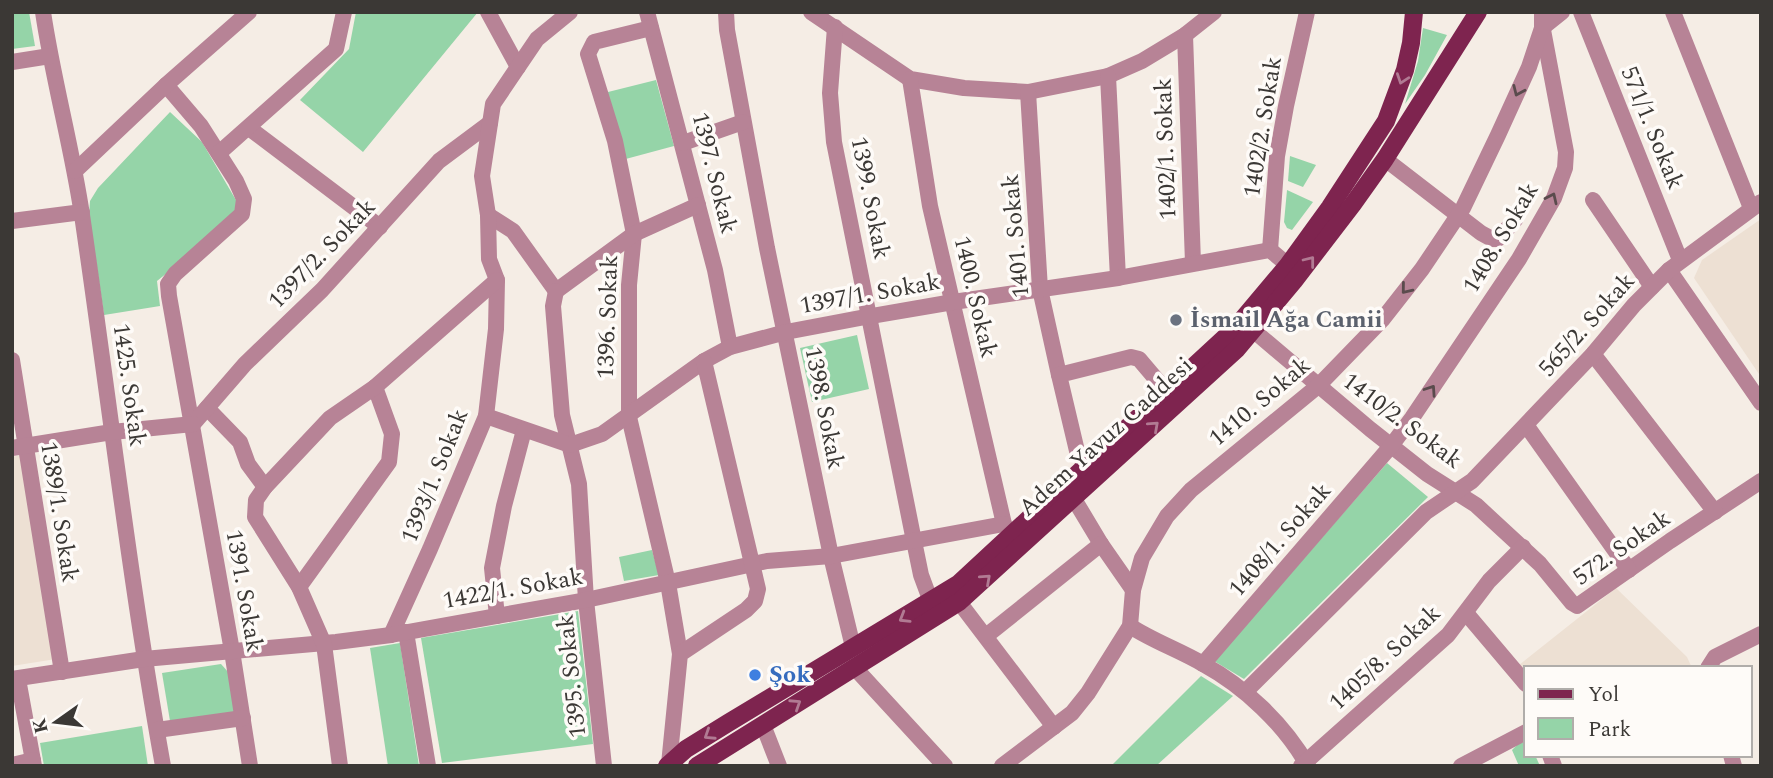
<svg xmlns="http://www.w3.org/2000/svg" width="1773" height="778" viewBox="0 0 1773 778" font-family="Spectral,serif">
<rect width="100%" height="100%" fill="#f5ede5"/>
<!-- built -->
<g fill="#ede0d3">
<polygon points="1761,219 1761,377 1694,278 1702,260"/>
<polygon points="21,455 56,659 12,666 12,457"/>
<polygon points="1616,588 1687,657 1692,668 1526,668 1526,674 1519,665"/>
</g>
<!-- green -->
<g fill="#95d4a8">
<polygon points="12,12 29,12 35,46 12,49"/>
<polygon points="356,12 478,12 363,152 300,100 349,49"/>
<polygon points="1423,28 1447,35 1425,75 1405,104 1418,61"/>
<polygon points="656,80 674,146 622,160 604,93"/>
<polygon points="170,112 202,142 240,207 208,240 157,281 160,306 104,315 89,214 90,201 98,188"/>
<polygon points="1290,156 1316,165 1303,187 1288,181"/>
<polygon points="1287,190 1313,202 1292,230 1287,228 1284,222"/>
<polygon points="857,335 869,389 812,402 800,348"/>
<polygon points="1387,463 1428,497 1244,679 1214,661"/>
<polygon points="652,550 659,575 624,581 619,557"/>
<polygon points="578,611 593,744 442,763 421,638"/>
<polygon points="400,643 419,766 388,766 370,648"/>
<polygon points="221,664 229,673 236,717 171,727 162,673"/>
<polygon points="1201,676 1233,696 1156,766 1111,766"/>
<polygon points="142,726 148,766 44,766 40,743"/>
<polygon points="1526,742 1526,755 1535,755 1540,766 1519,766 1512,750 1519,743"/>
</g>
<g fill="none" stroke-linecap="round" stroke-linejoin="round">
<!-- minor -->
<g stroke="#b78396" stroke-width="16">
<path d="M43,12c10,68 29,135 39,203 27,184 48,368 81,551"/>
<polyline points="488,12 518,67"/>
<polyline points="647,12 715,270 730,347"/>
<polyline points="726,12 727,30 767,248 831,556 853,647"/>
<polyline points="811,12 910,79 964,88 1028,92 1108,76 1142,61 1185,35 1214,12"/>
<polyline points="1581,12 1680,260"/>
<polyline points="1673,12 1751,208"/>
<polyline points="835,27 830,93 834,142 914,541 921,575 931,602"/>
<polyline points="651,28 594,42 588,54 615,141 634,234 629,285 629,417 668,583 680,654"/>
<polyline points="1542,28 1562,12"/>
<polyline points="1185,35 1193,263"/>
<polyline points="12,62 50,56"/>
<polyline points="1108,76 1118,278"/>
<polyline points="910,79 930,206 1004,524"/>
<polyline points="166,85 201,126 236,181 244,199 242,214 175,274 168,284 169,296 232,651 250,766"/>
<polyline points="1028,92 1040,289 1059,375"/>
<polyline points="249,128 380,227"/>
<polyline points="683,143 743,122"/>
<polyline points="219,153 336,49 344,12"/>
<polyline points="1385,159 1481,233 1492,239 1498,239 1515,220"/>
<polyline points="75,171 166,85 249,12"/>
<polyline points="1593,200 1652,287"/>
<polyline points="488,215 513,231 556,291 634,234 698,205"/>
<polyline points="12,221 82,212"/>
<polyline points="1270,250 1277,156 1286,106 1307,12"/>
<polyline points="1669,270 1761,403"/>
<polyline points="556,291 553,306 562,415 579,484 586,600 604,766"/>
<polyline points="1254,331 1370,429 1427,474 1476,505 1540,564 1572,603 1577,606 1670,541 1761,481"/>
<polyline points="1593,354 1715,512"/>
<polyline points="12,360 62,672"/>
<polyline points="207,408 240,442 248,464 265,487"/>
<polyline points="486,416 570,445 602,434 704,361 730,347 786,332 860,318 953,302 1118,278 1270,250 1288,265"/>
<polyline points="193,424 245,364 322,290 439,161 490,123"/>
<polyline points="1526,425 1629,570"/>
<polyline points="12,448 112,432 193,424"/>
<polyline points="1086,467 1077,451 1059,375 1131,357 1139,359 1167,392"/>
<polyline points="1074,499 1101,544 1133,590"/>
<polyline points="299,587 389,462 392,434 375,387"/>
<polyline points="959,602 1054,727"/>
<polyline points="1466,613 1526,684"/>
<polyline points="497,616 492,568 504,506 524,430"/>
<path d="M1130,626c23,15 49,24 73,38 42,23 81,60 105,102"/>
<polyline points="406,632 428,766"/>
<polyline points="391,635 430,549 486,416 496,329 497,280 489,259 488,215 482,176 493,104 537,39 570,12"/>
<polyline points="986,636 1101,544"/>
<polyline points="1203,664 1391,446 1412,418 1519,259 1554,198 1565,168 1566,152 1543,30"/>
<polyline points="854,667 945,766"/>
<polyline points="1708,668 1715,657 1761,634"/>
<polyline points="12,679 144,659 336,642 391,635 586,600 767,561 831,556 1004,524"/>
<polyline points="18,679 34,766"/>
<polyline points="1246,691 1426,512 1472,481 1593,354 1634,305 1669,270 1761,202"/>
<polyline points="763,725 779,766"/>
<polyline points="157,730 243,718"/>
<polyline points="1550,755 1554,766"/>
<polyline points="1731,755 1734,766"/>
<polyline points="669,764 680,654 746,610 755,601 758,589 704,361"/>
<polyline points="12,765 33,760"/>
<polyline points="340,766 324,644 299,587 255,517 256,500 265,487 330,418 375,387 497,280"/>
<polyline points="1002,766 1072,713 1088,693 1130,626 1133,590 1142,558 1167,516 1191,490 1318,386 1382,320 1422,269 1463,208 1498,135 1529,67 1542,28 1542,12"/>
<polyline points="1301,766 1448,635 1489,581 1523,547"/>
<polyline points="1461,766 1526,732"/>
</g>
<!-- major -->
<g stroke="#7e244f" stroke-width="18">
<polyline points="667,766 686,749 728,723 958,584 1235,328 1288,265 1330,207 1386,121 1405,70 1411,43 1414,12"/>
<polyline points="697,766 959,602 1237,349 1294,281 1353,204 1385,159 1478,12"/>
</g>
</g>
<!-- one-way arrows -->
<defs><path id="oneway-chevron" d="M-2-3.5L2.5 0L-2 3.5" fill="none" stroke-width="1.6" stroke-linecap="round" stroke-linejoin="round" transform="scale(1.75)"/></defs>
<g stroke="#b17a93">
<use href="#oneway-chevron" transform="translate(1402 79) rotate(109)"/>
<use href="#oneway-chevron" transform="translate(1310 261) rotate(-52)"/>
<use href="#oneway-chevron" transform="translate(1154 426) rotate(-42)"/>
<use href="#oneway-chevron" transform="translate(986 579) rotate(-42)"/>
<use href="#oneway-chevron" transform="translate(904 618) rotate(149)"/>
<use href="#oneway-chevron" transform="translate(796 704) rotate(-33)"/>
<use href="#oneway-chevron" transform="translate(709 735) rotate(147)"/>
</g>
<g stroke="#5a4b4d">
<use href="#oneway-chevron" transform="translate(1518 91) rotate(114)"/>
<use href="#oneway-chevron" transform="translate(1552 198) rotate(-65)"/>
<use href="#oneway-chevron" transform="translate(1406 289) rotate(129)"/>
<use href="#oneway-chevron" transform="translate(1431 390) rotate(-56)"/>
</g>
<!-- markers -->
<circle fill="#6b7280" stroke="#fefbf8" stroke-width="2.5" cx="1176" cy="320" r="7"/>
<circle fill="#3f7fe0" stroke="#fefbf8" stroke-width="2.5" cx="755" cy="675" r="7"/>
<g text-anchor="middle" dominant-baseline="central" stroke-width="7" stroke-linejoin="round" paint-order="stroke">
<!-- street labels -->
<g font-size="24" fill="#3b3835" stroke="#fefbf8">
<text transform="translate(1263 127) rotate(-81)">1402/2. Sokak</text>
<text transform="translate(1652 128) rotate(68)">571/1. Sokak</text>
<text transform="translate(1166 149) rotate(-92)">1402/1. Sokak</text>
<text transform="translate(714 173) rotate(76)">1397. Sokak</text>
<text transform="translate(870 198) rotate(79)">1399. Sokak</text>
<text transform="translate(1016 236) rotate(-95)">1401. Sokak</text>
<text transform="translate(1501 238) rotate(-59)">1408. Sokak</text>
<text transform="translate(322 254) rotate(-46)">1397/2. Sokak</text>
<text transform="translate(870 294) rotate(-10)">1397/1. Sokak</text>
<text transform="translate(975 297) rotate(77)">1400. Sokak</text>
<text transform="translate(608 317) rotate(-88)">1396. Sokak</text>
<text transform="translate(1587 325) rotate(-48)">565/2. Sokak</text>
<text transform="translate(129 385) rotate(82)">1425. Sokak</text>
<text transform="translate(1260 402) rotate(-40)">1410. Sokak</text>
<text transform="translate(824 408) rotate(79)">1398. Sokak</text>
<text transform="translate(1402 421) rotate(37)">1410/2. Sokak</text>
<text transform="translate(1106 437) rotate(-42)">Adem Yavuz Caddesi</text>
<text transform="translate(435 476) rotate(-68)">1393/1. Sokak</text>
<text transform="translate(59 512) rotate(81)">1389/1. Sokak</text>
<text transform="translate(1280 540) rotate(-49)">1408/1. Sokak</text>
<text transform="translate(1622 548) rotate(-35)">572. Sokak</text>
<text transform="translate(513 589) rotate(-10)">1422/1. Sokak</text>
<text transform="translate(244 591) rotate(80)">1391. Sokak</text>
<text transform="translate(1385 658) rotate(-43)">1405/8. Sokak</text>
<text transform="translate(572 676) rotate(-96)">1395. Sokak</text>
</g>
<!-- worship labels -->
<g font-size="24" font-weight="bold" fill="#5b616d" stroke="#fefbf8" text-anchor="start">
<text x="1190" y="320">İsmail Ağa Camii</text>
</g>
<!-- shop labels -->
<g font-size="24" font-weight="bold" fill="#366cbe" stroke="#fefbf8" text-anchor="start">
<text x="769" y="675">Şok</text>
</g>
</g>
<!-- border -->
<rect width="1773" height="778" fill="none" stroke="#3b3835" stroke-width="28"/>
<!-- legend -->
<rect x="1524" y="666" width="228" height="91" fill="#fefbf8" stroke="#b0adaa" stroke-width="2"/>
<rect x="1538" y="689" width="35" height="10" fill="#7e244f" stroke="#b0adaa" stroke-width="2"/>
<text x="1588" y="701" font-size="21" fill="#3b3835">Yol</text>
<rect x="1538" y="718" width="35" height="21" fill="#95d4a8" stroke="#b0adaa" stroke-width="2"/>
<text x="1588" y="736" font-size="21" fill="#3b3835">Park</text>
<!-- north arrow -->
<g transform="translate(56 722) rotate(256)" stroke="#fefbf8" stroke-width="5" paint-order="stroke">
<path d="M0-5L12 26L0 18L-12 26Z" fill="#3b3835"/>
<text y="-10" font-size="19" font-weight="bold" text-anchor="middle" fill="#3b3835">K</text>
</g>
</svg>
